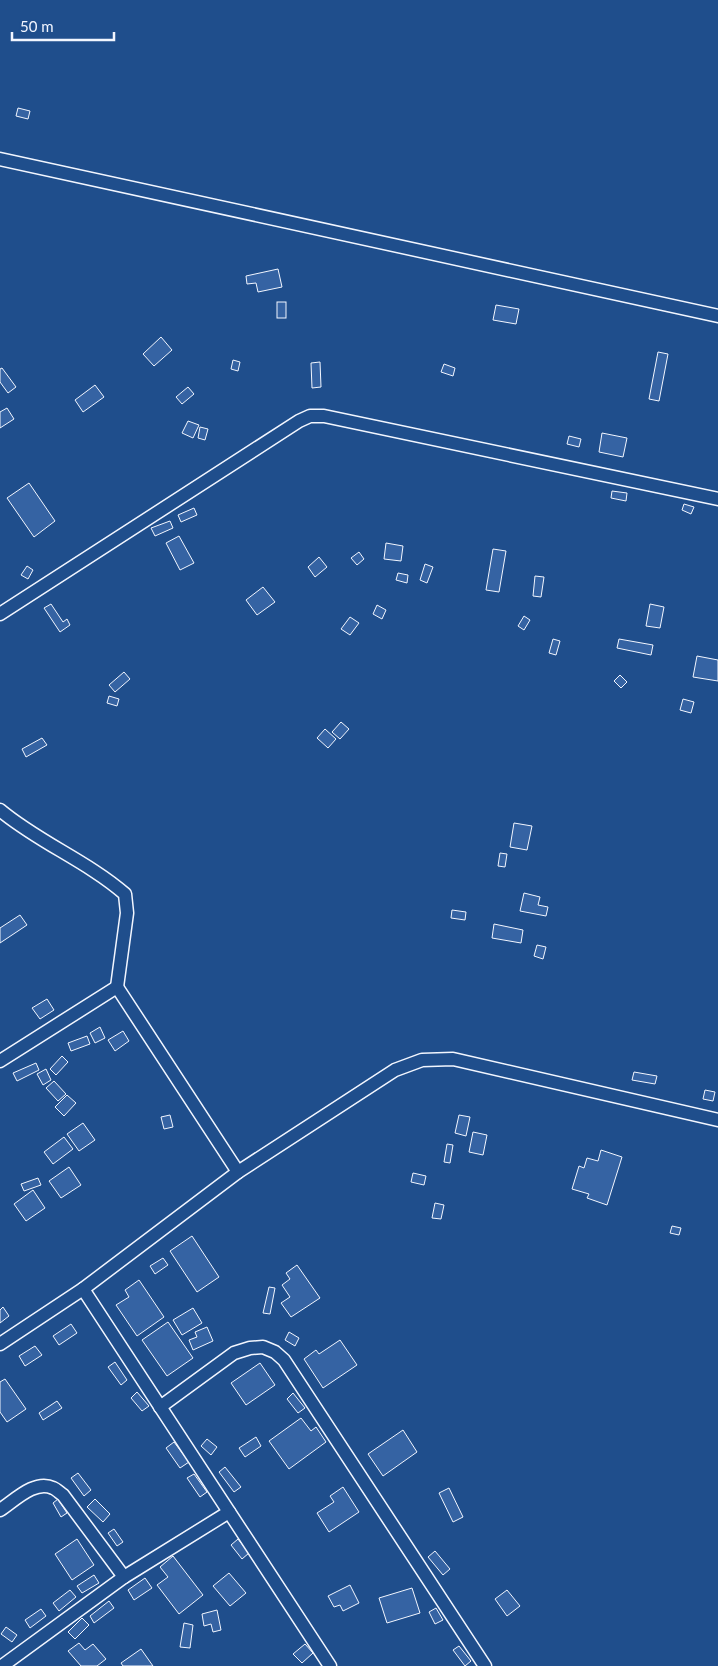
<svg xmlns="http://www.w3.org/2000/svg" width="718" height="1666" viewBox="0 0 718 1666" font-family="Lato,sans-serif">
<rect width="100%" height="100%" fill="#1f4e8c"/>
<!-- building -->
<g fill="#3563a3" stroke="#f2f6ff">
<polygon points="18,108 30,111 28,119 16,116"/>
<polygon points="278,269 282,287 258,292 256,283 247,284 246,276"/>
<rect x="277" y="302" width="9" height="16"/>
<polygon points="496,305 519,309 516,324 493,320"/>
<polygon points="161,337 172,350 154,366 143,354"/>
<polygon points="658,352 668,354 659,401 649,399"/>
<polygon points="233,360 240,362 238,371 231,369"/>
<polygon points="320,362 321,387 312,388 311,363"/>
<polygon points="444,364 455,368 453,376 441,372"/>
<polygon points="2,368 16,387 8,393 0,382 0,369"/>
<polygon points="95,385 104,397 83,412 75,400"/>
<polygon points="188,387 194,394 182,404 176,397"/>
<polygon points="7,408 14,419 0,428 0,412"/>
<polygon points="188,421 199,425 193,438 182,433"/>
<polygon points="200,427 208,429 205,440 198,438"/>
<polygon points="602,433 627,438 623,457 599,452"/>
<polygon points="569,436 581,439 579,447 567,444"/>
<polygon points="29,483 55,521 34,537 7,498"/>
<polygon points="612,491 627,493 626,501 611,498"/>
<polygon points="684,504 694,507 691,514 682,510"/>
<polygon points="194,508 197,515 181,522 178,515"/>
<polygon points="170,521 173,528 155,536 151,528"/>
<polygon points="179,536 194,563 180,570 166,543"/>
<polygon points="386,543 403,546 401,561 384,559"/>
<polygon points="493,549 506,551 499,592 486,590"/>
<polygon points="359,552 364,559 357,565 351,558"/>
<polygon points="319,557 327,567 315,577 308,567"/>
<polygon points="425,564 433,567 427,583 420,580"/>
<polygon points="27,566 33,570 28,579 21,575"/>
<polygon points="398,573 408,575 407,583 396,580"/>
<polygon points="535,576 544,577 541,597 533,596"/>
<polygon points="263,587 275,602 257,615 246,600"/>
<polygon points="51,604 63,622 67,619 70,625 60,632 44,608"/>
<polygon points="650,604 664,607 660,628 646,626"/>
<polygon points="377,605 386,610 382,619 373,614"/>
<polygon points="524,616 530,620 524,630 518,626"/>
<polygon points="350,617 359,623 350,635 341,629"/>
<polygon points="553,639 560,641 556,655 549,653"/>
<polygon points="619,639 653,645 651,655 617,648"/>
<polygon points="697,656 718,660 718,681 693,677"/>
<polygon points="124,672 130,679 115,692 109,685"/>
<polygon points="620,675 627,682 621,688 614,681"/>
<polygon points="109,696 119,699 117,706 107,703"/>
<polygon points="683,699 694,702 691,713 680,710"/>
<polygon points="341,722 349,729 340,739 332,732"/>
<polygon points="325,729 336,739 328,748 317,738"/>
<polygon points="42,738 47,745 26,757 22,749"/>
<polygon points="514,823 532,826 527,850 510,847"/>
<polygon points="500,853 507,854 505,867 498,866"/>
<polygon points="524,893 540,897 538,905 548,907 546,916 520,911"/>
<polygon points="452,910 466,912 465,920 451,918"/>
<polygon points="20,915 27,925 0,943 0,928"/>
<polygon points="494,924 523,930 521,943 492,938"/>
<polygon points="537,945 546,947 543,959 534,956"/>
<polygon points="47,999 54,1010 40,1019 32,1008"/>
<polygon points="100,1027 105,1038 95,1043 90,1033"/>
<polygon points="123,1031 129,1041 115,1051 108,1040"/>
<polygon points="87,1036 90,1044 71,1051 68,1043"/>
<polygon points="62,1056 68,1062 56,1075 50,1069"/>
<polygon points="36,1063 39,1070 17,1081 13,1073"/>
<polygon points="46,1069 51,1080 43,1085 37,1074"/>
<polygon points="634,1072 657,1076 655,1084 632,1080"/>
<polygon points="54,1081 66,1094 58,1101 46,1088"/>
<polygon points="705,1090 715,1092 713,1101 703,1099"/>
<polygon points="67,1095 76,1103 64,1116 55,1107"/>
<polygon points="170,1115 173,1127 164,1129 161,1117"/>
<polygon points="459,1115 470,1117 466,1136 455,1133"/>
<polygon points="83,1123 95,1140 79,1151 67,1134"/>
<polygon points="473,1132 487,1135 483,1155 469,1152"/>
<polygon points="64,1137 73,1149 53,1164 44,1152"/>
<polygon points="447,1144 453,1145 450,1163 444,1162"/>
<polygon points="601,1150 622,1157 607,1205 587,1198 589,1194 572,1189 579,1166 584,1168 587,1158 598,1161"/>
<polygon points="69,1167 81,1185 61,1198 49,1181"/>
<polygon points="413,1173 426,1176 424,1185 411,1182"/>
<polygon points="38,1178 41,1185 24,1191 21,1184"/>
<polygon points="33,1190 45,1208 26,1221 14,1204"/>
<polygon points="435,1203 444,1205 441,1219 432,1218"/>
<polygon points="672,1226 681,1228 679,1235 670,1233"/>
<polygon points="192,1236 219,1277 197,1292 170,1251"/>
<polygon points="163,1258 168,1265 155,1274 150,1266"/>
<polygon points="297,1265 320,1298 291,1317 281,1303 290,1297 282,1285 290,1279 286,1273"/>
<polygon points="139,1280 164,1317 137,1336 116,1305 129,1297 125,1290"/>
<polygon points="269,1287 275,1288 270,1314 263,1313"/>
<polygon points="3,1307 9,1316 0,1323 0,1310"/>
<polygon points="193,1308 202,1323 182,1335 173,1320"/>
<polygon points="168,1322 193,1358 167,1376 142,1340"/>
<polygon points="71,1324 77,1333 59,1345 53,1336"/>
<polygon points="207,1327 213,1341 193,1350 189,1340 197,1337 195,1332"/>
<polygon points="289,1332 299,1338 295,1346 285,1340"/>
<polygon points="340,1340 357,1365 323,1388 304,1359 316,1350 319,1354"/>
<polygon points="35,1346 42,1355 25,1366 19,1356"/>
<polygon points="115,1362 127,1380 121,1385 108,1367"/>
<polygon points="260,1363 275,1385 246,1405 231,1383"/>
<polygon points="5,1379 26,1409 7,1422 0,1412 0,1382"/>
<polygon points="137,1392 149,1406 142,1411 131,1398"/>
<polygon points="293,1393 305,1408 298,1413 287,1399"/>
<polygon points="57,1401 62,1408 43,1420 39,1413"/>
<polygon points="301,1418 311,1431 316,1427 326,1442 289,1469 269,1441"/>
<polygon points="403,1430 417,1452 383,1476 368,1454"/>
<polygon points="256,1437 261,1446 245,1457 239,1448"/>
<polygon points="207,1439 217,1447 211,1455 201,1446"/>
<polygon points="174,1442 189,1462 180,1468 166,1448"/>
<polygon points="225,1467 241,1487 234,1492 219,1472"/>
<polygon points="78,1473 91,1490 84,1496 71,1478"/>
<polygon points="194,1474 207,1492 200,1497 187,1478"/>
<polygon points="343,1487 359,1512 329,1532 317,1513 334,1502 330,1496"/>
<polygon points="449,1488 463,1517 453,1522 439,1493"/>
<polygon points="58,1499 67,1513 61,1517 53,1503"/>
<polygon points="95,1499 110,1514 103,1522 87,1507"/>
<polygon points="114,1529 123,1542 117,1546 108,1533"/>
<polygon points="77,1539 94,1565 72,1580 55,1554"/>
<polygon points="238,1539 249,1553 242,1559 231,1545"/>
<polygon points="435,1551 450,1569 443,1575 428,1557"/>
<polygon points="173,1556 203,1595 179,1614 157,1585 168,1577 160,1567"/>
<polygon points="229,1573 246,1593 230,1606 213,1586"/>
<polygon points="94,1575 99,1583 82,1593 77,1586"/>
<polygon points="145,1578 152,1588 134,1600 128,1590"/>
<polygon points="350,1585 359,1603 343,1611 340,1605 334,1607 328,1596"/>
<polygon points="412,1588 420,1613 387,1623 379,1598"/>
<polygon points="70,1590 76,1597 59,1611 53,1603"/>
<polygon points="507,1590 520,1606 507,1616 495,1599"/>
<polygon points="109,1601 114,1608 94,1623 90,1616"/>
<polygon points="436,1608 443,1620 435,1624 429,1612"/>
<polygon points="41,1609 46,1616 30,1628 25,1620"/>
<polygon points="217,1610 221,1630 213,1632 211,1624 204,1626 202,1614"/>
<polygon points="82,1618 89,1625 75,1639 68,1632"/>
<polygon points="184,1623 193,1625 190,1648 180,1647"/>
<polygon points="6,1627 17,1635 12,1642 1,1634"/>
<polygon points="79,1643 85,1650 93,1644 106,1659 97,1666 81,1666 68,1651"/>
<polygon points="305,1644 313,1653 302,1663 293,1654"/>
<polygon points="459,1646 471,1661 465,1666 453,1650"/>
<polygon points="141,1649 153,1666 123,1666 121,1663"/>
</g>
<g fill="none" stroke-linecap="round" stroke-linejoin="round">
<defs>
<g id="street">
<polyline points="0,159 718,316"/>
<polyline points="0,614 299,421 310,416 324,416 718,499"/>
<path d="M0,810c38,32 87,51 125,84l2,19 -10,74"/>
<polyline points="0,1061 117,987 238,1172"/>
<polyline points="83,1289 330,1666"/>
<polyline points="0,1344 83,1289 238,1172 395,1070 422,1060 453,1059 718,1120"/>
<polyline points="160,1407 234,1353 250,1348 263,1347 275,1352 284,1360 485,1666"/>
<path d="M0,1510c14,-9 35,-31 53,-22 3,1 7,5 10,7l61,82"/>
<polyline points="2,1666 124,1577 229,1512"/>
</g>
</defs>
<!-- street casing -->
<use href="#street" stroke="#f2f6ff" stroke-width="15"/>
<!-- street -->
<use href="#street" stroke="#1f4e8c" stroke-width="12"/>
</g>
<!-- scale -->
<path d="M12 32v8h102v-8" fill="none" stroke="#f2f6ff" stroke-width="2.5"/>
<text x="20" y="32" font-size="15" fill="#f2f6ff" stroke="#1f4e8c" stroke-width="4" paint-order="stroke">50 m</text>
</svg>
